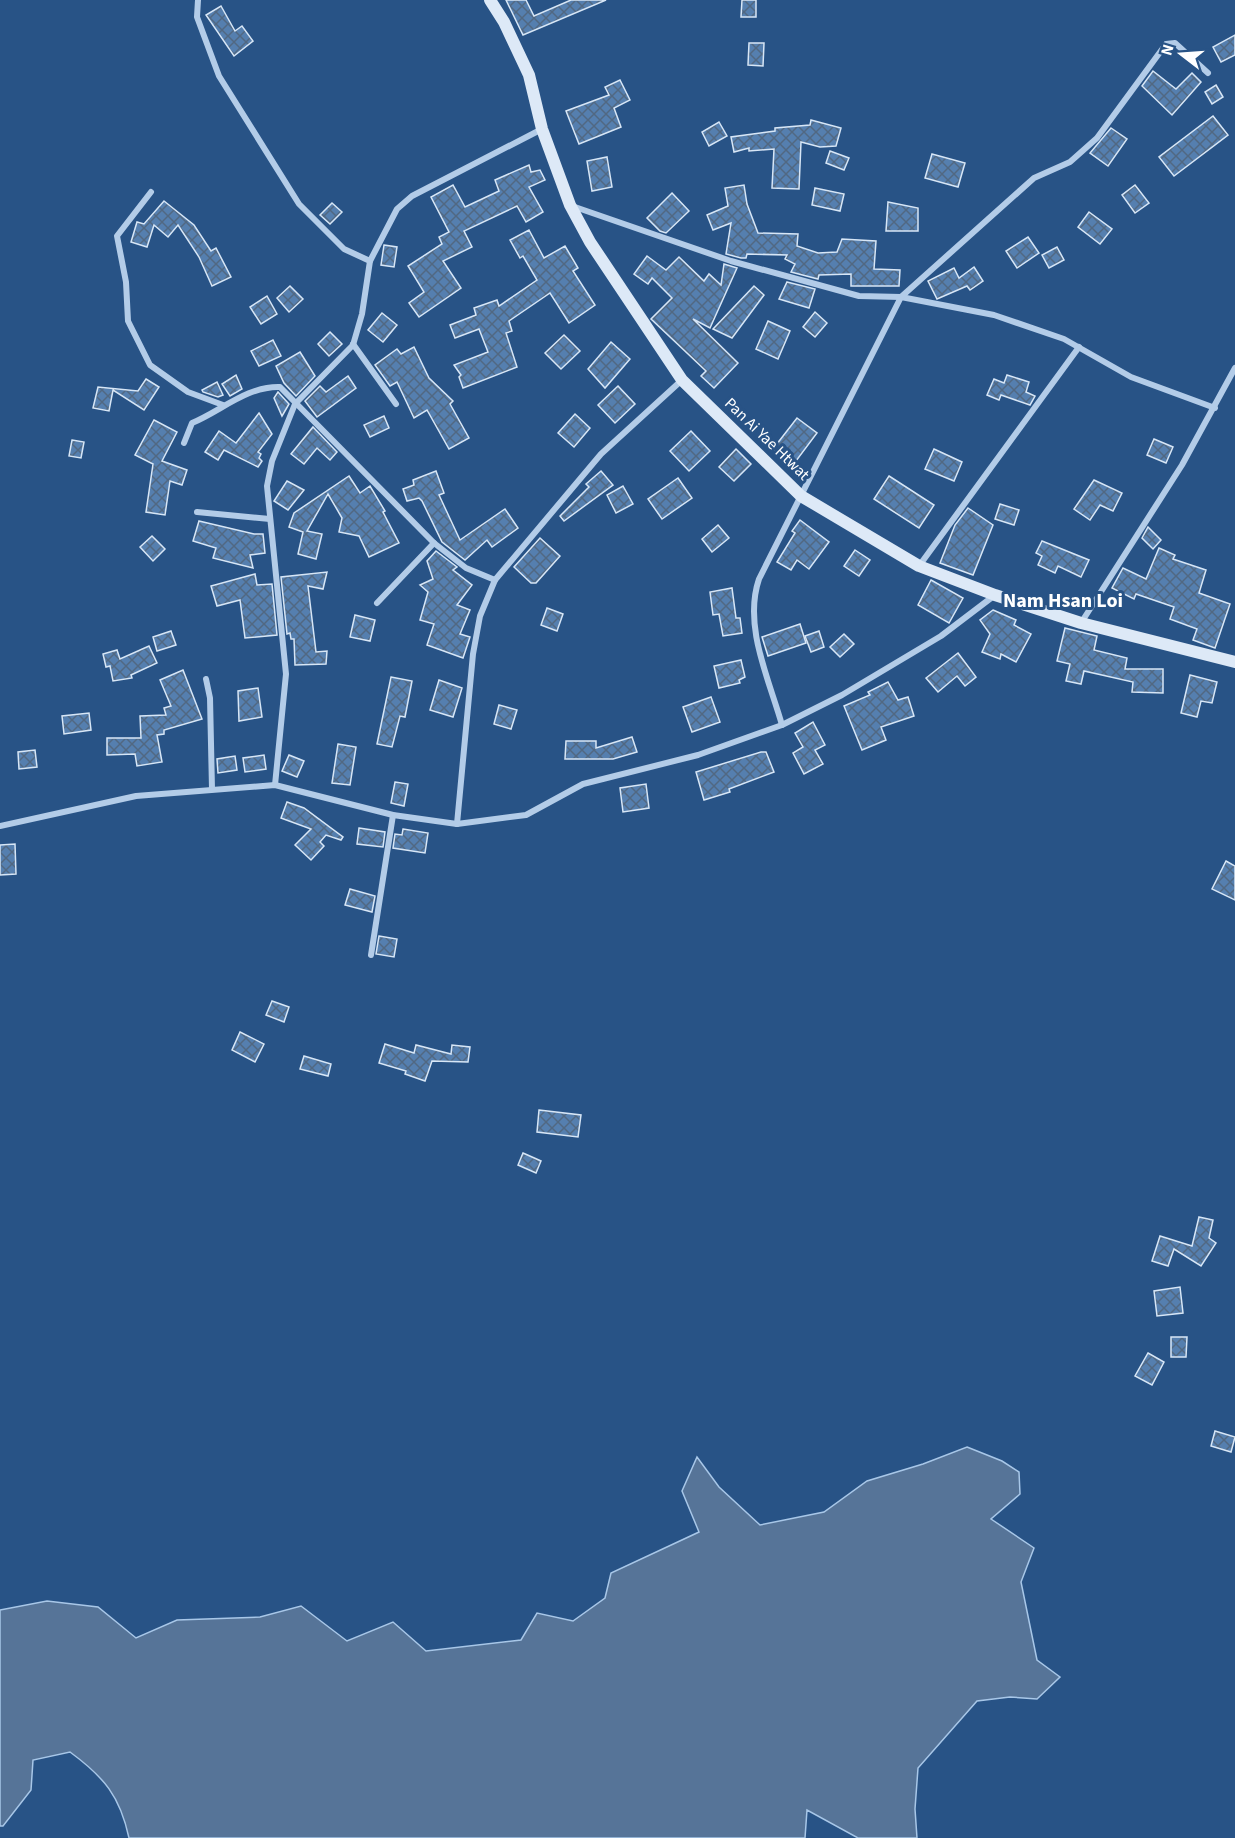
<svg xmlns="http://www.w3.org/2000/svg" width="1235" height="1838" viewBox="0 0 1235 1838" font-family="'Source Sans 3',sans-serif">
<defs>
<pattern id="building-cross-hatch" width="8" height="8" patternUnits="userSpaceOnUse" patternTransform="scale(1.5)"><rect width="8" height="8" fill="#557faf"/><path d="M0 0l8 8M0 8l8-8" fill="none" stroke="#516882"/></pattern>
</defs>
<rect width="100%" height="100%" fill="#285386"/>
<!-- water -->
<path fill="#567498" stroke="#a8c7e8" stroke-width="1.5" d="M967,1447l35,14 17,11 1,22 -29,25 43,29 -13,34 16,78 23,17 -23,22 -27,-2 -33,4 -59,67 -3,41 2,29h-59l-51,-28 -2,28h-676c-9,-42 -25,-61 -59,-86l-37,8 -2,30 -28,36h-3v-216l47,-9 51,6 38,31 41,-18 83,-3 41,-11 46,35 46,-19 33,29 95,-11 16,-27 36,8 32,-23 6,-25 88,-41 -17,-41 15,-34 22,30 41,38 64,-13 43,-31 56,-17z"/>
<!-- building -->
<g fill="url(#building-cross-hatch)" stroke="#d7e6f6" stroke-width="1.5">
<polygon points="506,0 526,0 534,16 571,0 606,0 523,35"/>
<polygon points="742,0 756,0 756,17 741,17"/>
<polygon points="221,6 235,31 242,26 253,41 234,56 206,15"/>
<polygon points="1235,35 1235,55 1221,62 1213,47"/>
<polygon points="749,43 764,43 763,66 748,65"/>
<polygon points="1153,71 1176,89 1192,73 1201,82 1172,115 1142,86"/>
<polygon points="620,80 630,100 614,108 621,127 579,144 566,111 609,95 605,87"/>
<polygon points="1216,85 1223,97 1212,104 1205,92"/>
<polygon points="1213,116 1228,135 1174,176 1159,157"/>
<polygon points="811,120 841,128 836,146 820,147 801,142 799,189 772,188 774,149 749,151 749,148 734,152 731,137 775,131 775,128 810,125"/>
<polygon points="719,122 727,136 709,146 702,132"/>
<polygon points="1111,128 1127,139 1108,166 1090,153"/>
<polygon points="830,151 849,158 844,170 826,163"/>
<polygon points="932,154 965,163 958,187 925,178"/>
<polygon points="607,157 612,187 592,191 587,161"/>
<polygon points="529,165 531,172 540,170 545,180 529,187 543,212 526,222 517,206 464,231 472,247 443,261 461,288 419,317 409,303 424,292 408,266 442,244 439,237 449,232 431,197 453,185 465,207 499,191 495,180"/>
<polygon points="744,185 747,204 758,233 798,234 797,246 818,253 837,252 842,239 876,241 874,269 900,270 899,286 851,286 851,274 819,275 818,279 791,272 795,264 785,259 787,255 747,254 746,258 741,258 726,254 731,223 713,230 707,215 728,206 725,188"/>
<polygon points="1135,185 1149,203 1135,213 1122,195"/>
<polygon points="815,188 844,194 840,211 812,205"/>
<polygon points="672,193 689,211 666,233 660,231 647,218"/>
<polygon points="164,201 194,225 211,251 216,248 231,277 212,286 199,257 178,225 168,237 154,225 147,247 131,242 137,222 144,224"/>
<polygon points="888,202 918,208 918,231 886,231"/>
<polygon points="332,203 342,212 330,224 320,215"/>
<polygon points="1089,212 1112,229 1100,244 1078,227"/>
<polygon points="529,230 544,258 565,246 578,268 573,271 595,305 569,323 550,293 509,321 512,331 506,333 517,367 463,388 459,377 461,375 454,365 488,352 479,329 455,338 450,325 476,315 474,308 497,300 499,306 537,280 523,256 520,258 510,240"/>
<polygon points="1028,237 1039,253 1017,268 1006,251"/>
<polygon points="384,245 397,247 394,267 381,265"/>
<polygon points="1057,247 1064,260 1049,268 1042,255"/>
<polygon points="647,256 666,270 679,257 704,281 709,274 721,285 724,264 737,268 710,328 693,319 738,363 714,388 701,376 706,371 651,319 672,298 652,278 648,284 634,274"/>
<polygon points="974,267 983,281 970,290 967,286 937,299 928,281 954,268 959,278"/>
<polygon points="787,282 815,289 809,308 779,299"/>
<polygon points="290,286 303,299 289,312 277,298"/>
<polygon points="754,286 764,295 732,338 713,329"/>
<polygon points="267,296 277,314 261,324 250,307"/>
<polygon points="815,312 827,323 815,337 803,327"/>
<polygon points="382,313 397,325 383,342 368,330"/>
<polygon points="768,321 790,331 778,359 756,349"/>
<polygon points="330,332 342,344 329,356 318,344"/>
<polygon points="564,335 580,351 561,369 545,353"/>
<polygon points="273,340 281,356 259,366 251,351"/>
<polygon points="611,342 630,359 605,388 588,369"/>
<polygon points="414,347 429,378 453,401 450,404 469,438 449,449 427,410 414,418 397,382 390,386 375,365 397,349 401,354"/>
<polygon points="300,352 315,376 296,396 284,383 276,366"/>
<polygon points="236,375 242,389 230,396 222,384"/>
<polygon points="1007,375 1029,382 1026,392 1035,396 1030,405 1001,395 999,400 987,395 994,379 1004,383"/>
<polygon points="348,376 356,388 317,417 305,401 320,386 326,392"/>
<polygon points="146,379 159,387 144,410 113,390 109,411 93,408 98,387 138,391"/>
<polygon points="217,382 223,395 218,397 203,392 202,390"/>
<polygon points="618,386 635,404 615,423 598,405"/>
<polygon points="278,392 289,404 282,416 274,398"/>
<polygon points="259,413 272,434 258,452 261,454 259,458 262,461 258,467 224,450 218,460 205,452 219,431 236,443"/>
<polygon points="575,414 590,428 574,447 558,433"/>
<polygon points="384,416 389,428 370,437 364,425"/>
<polygon points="797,418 817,433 793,465 773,449"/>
<polygon points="154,420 177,432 162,461 187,470 182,485 170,481 165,515 146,512 153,464 135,455"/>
<polygon points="313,427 337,452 330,460 317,448 304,464 291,454"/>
<polygon points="691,431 710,451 689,471 670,451"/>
<polygon points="1154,439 1173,447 1166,463 1147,455"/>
<polygon points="72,440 84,442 81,458 69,456"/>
<polygon points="736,449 751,464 734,481 719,467"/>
<polygon points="934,449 962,462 954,481 925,469"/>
<polygon points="436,471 444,493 439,495 460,540 505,509 518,528 492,547 487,540 465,560 442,542 422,501 419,498 407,501 403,489 414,485 413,480"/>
<polygon points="601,471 613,485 564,521 560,516 589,487 586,484"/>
<polygon points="349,476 360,493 370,486 385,511 383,512 399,543 369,557 359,536 339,532 342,518 328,494 307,531 322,534 316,559 298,554 303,532 289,527 294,513"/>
<polygon points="889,476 934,505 919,528 874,499"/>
<polygon points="678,478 692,498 662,519 648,499"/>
<polygon points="1094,480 1122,493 1113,511 1100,505 1090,520 1074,509"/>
<polygon points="287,481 304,490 288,510 274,501"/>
<polygon points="623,486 633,504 616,513 607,495"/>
<polygon points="1000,504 1019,510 1014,525 995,519"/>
<polygon points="968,508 993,525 973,575 940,563 955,525"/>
<polygon points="800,520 829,542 809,569 797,560 791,570 777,562 795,533 792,531"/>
<polygon points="199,521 254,534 263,534 265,553 250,555 253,568 213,558 216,548 193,541"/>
<polygon points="718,525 729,538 712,552 702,539"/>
<polygon points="1148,527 1161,540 1153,549 1142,538"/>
<polygon points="152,536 165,549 153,561 140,547"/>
<polygon points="540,538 560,556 536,583 531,583 514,567"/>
<polygon points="1042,541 1089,560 1081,577 1058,566 1055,573 1038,565 1042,556 1036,553"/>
<polygon points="1159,548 1175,555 1173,559 1206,570 1199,593 1230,604 1215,648 1193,640 1197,629 1170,619 1174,607 1136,594 1134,599 1112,588 1123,568 1146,579"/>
<polygon points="855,550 870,560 859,576 844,566"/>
<polygon points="436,551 457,567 453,570 472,585 457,605 470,610 460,634 470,637 463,658 427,645 434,624 420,620 428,592 420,585 433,579 427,561"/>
<polygon points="327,572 323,589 308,586 316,652 327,651 326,664 295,665 294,639 291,639 290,633 287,634 281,577"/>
<polygon points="255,574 257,585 272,584 277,635 245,638 240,600 217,606 211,586"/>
<polygon points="931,580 963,598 949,623 918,605"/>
<polygon points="732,588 736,618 740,618 742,633 723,636 719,614 713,615 710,592"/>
<polygon points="547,608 563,614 557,631 541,625"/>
<polygon points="993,610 1016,620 1014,625 1031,634 1016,662 1001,654 1000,659 982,652 990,634 980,620"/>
<polygon points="355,615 375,620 370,641 350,637"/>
<polygon points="800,624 806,643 768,656 762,637"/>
<polygon points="1065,628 1097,636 1094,650 1127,658 1125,669 1163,669 1163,693 1132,692 1133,682 1084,671 1081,684 1066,681 1070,664 1057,661"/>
<polygon points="171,631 176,645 157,651 153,637"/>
<polygon points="819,631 824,647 811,652 805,636"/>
<polygon points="844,634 854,644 840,657 830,647"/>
<polygon points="149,646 157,663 131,675 132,678 113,681 110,666 106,667 103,654 117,650 120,659"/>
<polygon points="958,653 976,677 965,686 957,676 938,692 926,678"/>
<polygon points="741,660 745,677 739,680 740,683 719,688 714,666"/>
<polygon points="183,670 202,719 164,730 164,734 157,735 162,762 137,766 135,754 107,755 107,738 141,738 140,716 166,715 164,708 171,706 160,680"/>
<polygon points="1190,675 1217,682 1212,703 1201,701 1197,717 1181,713"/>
<polygon points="391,677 412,681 405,717 400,716 392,747 377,744"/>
<polygon points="439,680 462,688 453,717 430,710"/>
<polygon points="888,682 898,700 908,697 914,716 881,727 886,740 862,750 844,706 870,695 868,692"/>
<polygon points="258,688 262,717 239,721 238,691"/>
<polygon points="711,697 720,722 692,732 683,707"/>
<polygon points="499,705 517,710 511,729 494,724"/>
<polygon points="89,713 91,730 64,734 62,716"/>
<polygon points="813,722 825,745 815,750 823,764 804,774 793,753 803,747 795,733"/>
<polygon points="632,737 637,752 613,759 565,759 566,741 596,741 596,748"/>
<polygon points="338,744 356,747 350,785 332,783"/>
<polygon points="35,750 37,767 19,769 18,752"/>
<polygon points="761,752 766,752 774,772 729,789 730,792 704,800 696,772"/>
<polygon points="264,755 266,769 245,772 243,758"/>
<polygon points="289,755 304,761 297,777 282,771"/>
<polygon points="235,756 237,770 218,773 217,759"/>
<polygon points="395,782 408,784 404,806 391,803"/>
<polygon points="646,784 649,808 623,812 620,788"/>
<polygon points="287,802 304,808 343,837 341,840 326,835 320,842 324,846 311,860 295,845 311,829 281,818"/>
<polygon points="359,828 385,832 383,847 357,844"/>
<polygon points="403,829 428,833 425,853 393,848 395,834 402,835"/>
<polygon points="15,844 16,874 0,875 0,845"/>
<polygon points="1226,861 1235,866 1235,900 1212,889"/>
<polygon points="350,889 375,896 372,912 345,905"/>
<polygon points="379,936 397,939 394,957 376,954"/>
<polygon points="272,1001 289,1007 284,1022 266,1015"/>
<polygon points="240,1032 264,1044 255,1062 232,1050"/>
<polygon points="385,1044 414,1053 416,1045 451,1054 452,1045 470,1047 468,1062 432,1061 425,1081 405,1074 406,1071 379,1063"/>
<polygon points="304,1056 331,1064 328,1076 300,1069"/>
<polygon points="539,1110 581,1115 578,1137 537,1132"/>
<polygon points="523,1153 541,1161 536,1173 518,1165"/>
<polygon points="1199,1217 1213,1220 1209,1238 1216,1243 1201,1266 1174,1249 1168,1266 1152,1261 1160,1236 1192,1246"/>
<polygon points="1180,1287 1183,1313 1157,1316 1154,1291"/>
<polygon points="1171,1337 1187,1337 1186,1357 1171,1357"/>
<polygon points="1148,1353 1164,1362 1152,1385 1135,1376"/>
<polygon points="1215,1431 1235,1437 1231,1452 1211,1446"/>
</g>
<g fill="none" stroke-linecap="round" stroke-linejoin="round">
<!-- street -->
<g stroke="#b3cce8" stroke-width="6">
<polyline points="198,0 197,17 219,76 299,204 344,249 370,261"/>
<polyline points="151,192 117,236 126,282 128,321 150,365 188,392 223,405"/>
<polyline points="572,206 731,261 859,296 901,297 994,315 1064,339 1131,377 1215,408"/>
<polyline points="353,344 396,404"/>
<path d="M184,443l8,-20c29,-12 55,-37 88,-36l154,156 32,25 29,12"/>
<polyline points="197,512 270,519"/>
<polyline points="919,566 1079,347"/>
<polyline points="377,603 434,543"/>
<polyline points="1081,623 1182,465 1235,368"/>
<polyline points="206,679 210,698 212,789"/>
<path d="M782,725c-13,-46 -39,-99 -23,-146l142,-282 133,-119 36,-16 27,-24 69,-94 9,-1 33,30"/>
<polyline points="275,785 286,674 267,486 272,461 295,404 353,345 362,314 370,261 397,209 412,196 542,129"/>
<polyline points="457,824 473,654 480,616 495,580 601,454 682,380"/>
<polyline points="0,826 136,796 275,785 393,815 457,824 526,815 583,784 698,755 782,725 842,695 941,636 995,595"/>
<polyline points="371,955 393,815"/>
</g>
<!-- secondary -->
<polyline stroke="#dde9f7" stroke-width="12" points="490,0 504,22 529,75 542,129 570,205 590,242 682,380 801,496 919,566 995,595 1081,623 1235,662"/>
</g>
<g text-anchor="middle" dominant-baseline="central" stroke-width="6" stroke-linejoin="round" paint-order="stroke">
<!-- street labels -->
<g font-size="16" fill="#fff" stroke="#285386">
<text transform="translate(767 439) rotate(44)">Pan Ai Yae Htwat</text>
</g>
<!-- quarter labels -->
<g font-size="20" font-weight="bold" fill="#fff" stroke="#285386">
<text x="1063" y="601">Nam Hsan Loi</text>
</g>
</g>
<!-- north arrow -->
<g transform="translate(1181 54) rotate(287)" stroke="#285386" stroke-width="4.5" paint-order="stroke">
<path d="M0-4.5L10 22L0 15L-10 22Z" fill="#ffffff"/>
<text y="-9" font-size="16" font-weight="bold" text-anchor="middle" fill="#ffffff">N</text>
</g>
</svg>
